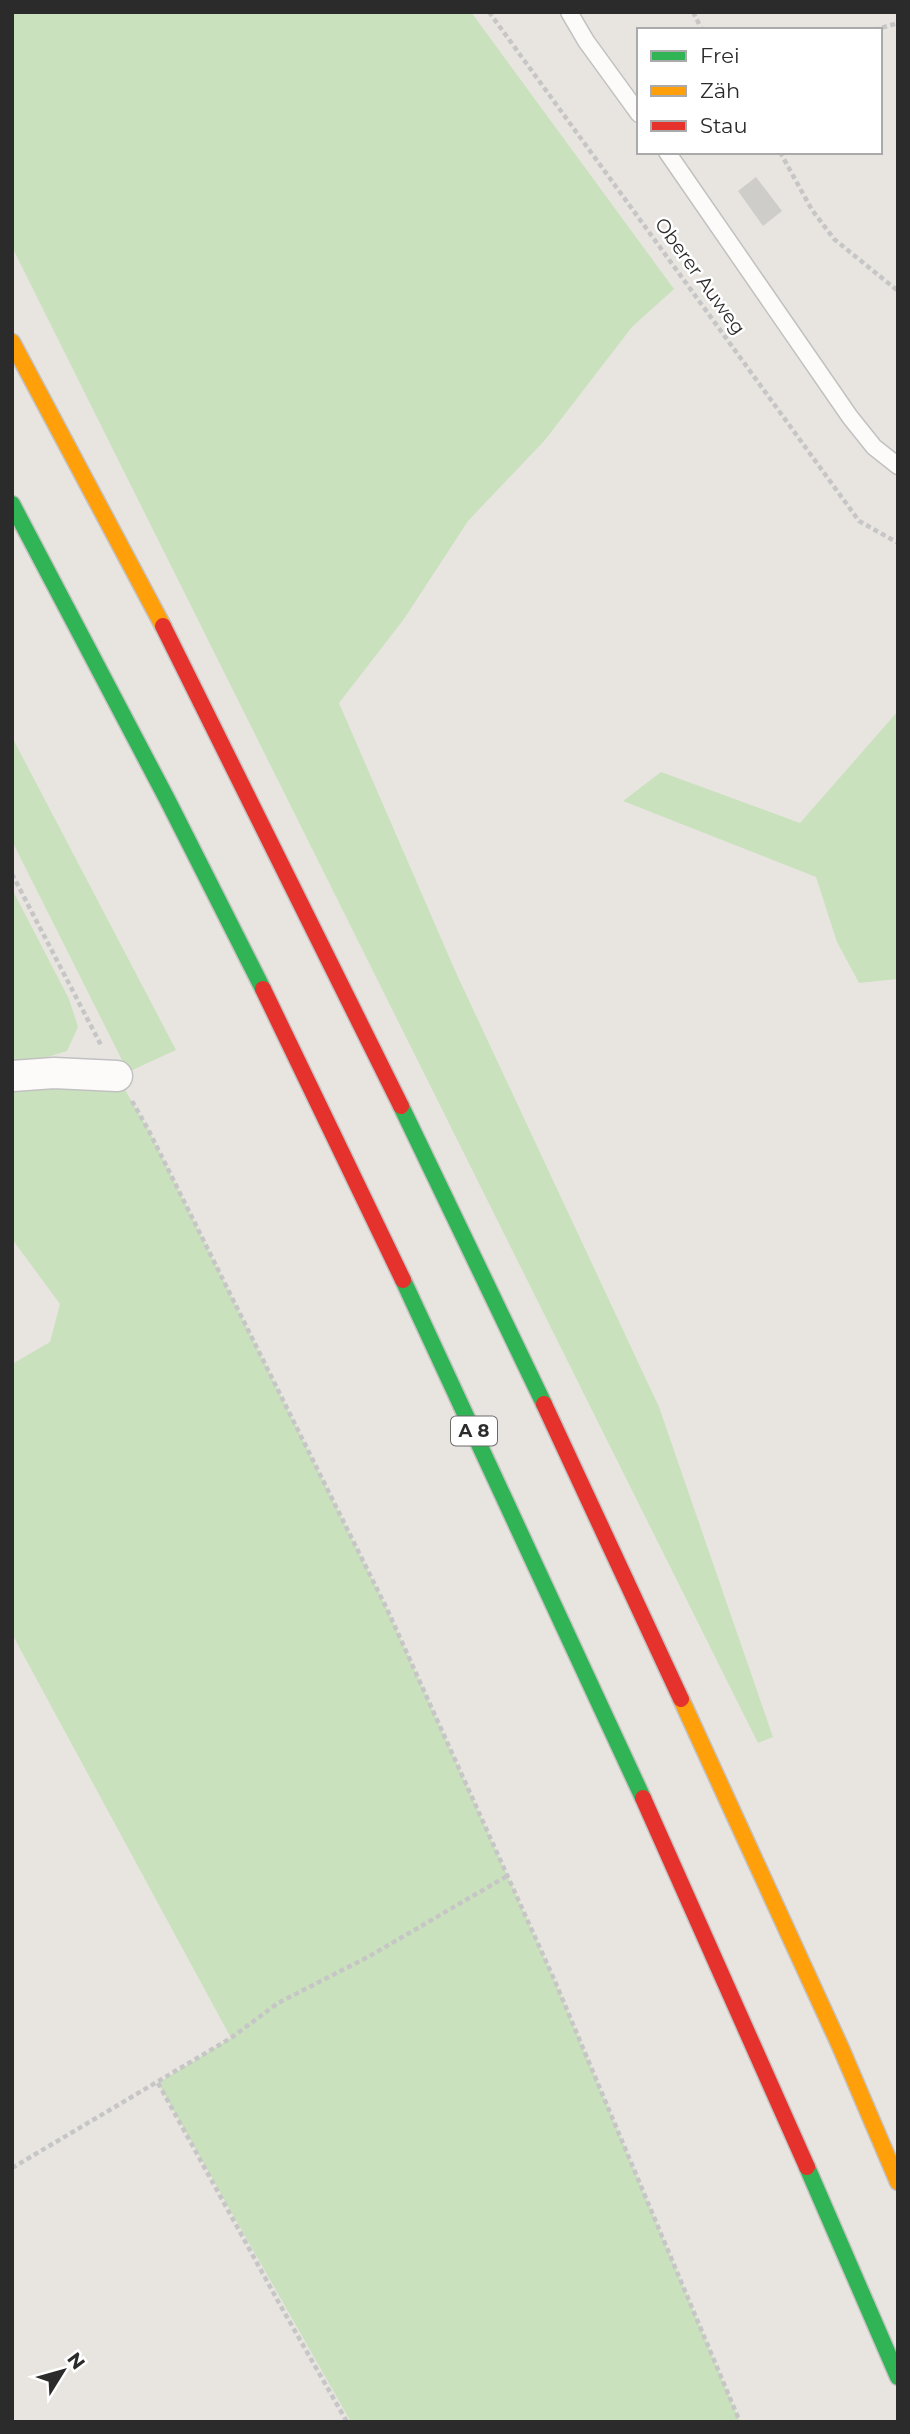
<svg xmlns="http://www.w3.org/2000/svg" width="910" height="2434" viewBox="0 0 910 2434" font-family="Montserrat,sans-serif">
<rect width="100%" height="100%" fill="#e8e5e1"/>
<!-- green -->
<g fill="#cae1bd">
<polygon points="14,12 471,12 674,289 632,327 545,440 468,521 404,619 339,703 457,975 659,1407 773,1737 758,1743 12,247"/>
<polygon points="898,711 898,979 859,983 837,942 816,877 623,801 661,772 800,823"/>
<polygon points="12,737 176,1050 128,1072 12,841"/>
<polygon points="12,889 69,999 78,1027 67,1051 41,1059 12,1059"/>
<polygon points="12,1076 117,1076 149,1131 387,1609 554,1979 740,2422 351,2422 158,2083 231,2038 12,1634 12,1364 50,1342 60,1304 12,1239"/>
</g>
<!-- building -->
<polygon fill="#cfcdca" points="756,177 782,211 763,226 738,191"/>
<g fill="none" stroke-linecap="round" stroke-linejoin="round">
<defs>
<g id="lane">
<polyline points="569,12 586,41 639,114"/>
<polyline points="667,152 850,417 874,447 898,466"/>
</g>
<polyline id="street" points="12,1076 54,1073 117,1076"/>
<g id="fast">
<polyline points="12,504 167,799 263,989"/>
<polyline points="401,1106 544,1404"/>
<polyline points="403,1280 643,1798"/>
<polyline points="807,2167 898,2377"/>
</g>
<g id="slow">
<polyline points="12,342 163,626"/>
<polyline points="681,1699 840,2046 898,2182"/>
</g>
<g id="jam">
<polyline points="163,626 401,1106"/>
<polyline points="263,989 403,1280"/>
<polyline points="544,1404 681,1699"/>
<polyline points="643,1798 807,2167"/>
</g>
</defs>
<!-- lane casing -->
<use href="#lane" stroke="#c2c1c1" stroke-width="19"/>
<!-- street casing -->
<use href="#street" stroke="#c2c1c1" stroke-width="33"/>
<!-- fast casing -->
<use href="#fast" stroke="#c5c3c2" stroke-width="19"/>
<!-- slow casing -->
<use href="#slow" stroke="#c5c3c2" stroke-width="19"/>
<!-- jam casing -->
<use href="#jam" stroke="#c5c3c2" stroke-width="19"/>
<!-- path -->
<g stroke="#c6c6c6" stroke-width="4.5" stroke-dasharray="5 3.5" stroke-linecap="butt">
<polyline points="489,12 859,521 898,543"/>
<polyline points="693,12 702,30"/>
<polyline points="874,30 898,23"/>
<polyline points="780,152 812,210 834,239 898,291"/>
<polyline points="12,874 102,1047"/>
<polyline points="132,1101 149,1131 387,1609 554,1979 740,2422"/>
<polyline points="158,2083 279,2303 347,2422"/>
<polyline points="12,2168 231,2038 278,2003 368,1957 507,1876"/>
</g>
<!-- lane -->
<use href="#lane" stroke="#fcfbfa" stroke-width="16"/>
<!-- street -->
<use href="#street" stroke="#fcfbfa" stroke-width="30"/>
<!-- fast -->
<use href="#fast" stroke="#30b455" stroke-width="16"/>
<!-- slow -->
<use href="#slow" stroke="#ff9f0a" stroke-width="16"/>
<!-- jam -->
<use href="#jam" stroke="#e5322d" stroke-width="16"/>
</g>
<g text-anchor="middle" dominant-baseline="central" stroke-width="5" stroke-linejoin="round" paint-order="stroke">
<!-- shield labels -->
<rect fill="#fff" stroke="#6b6b6b" stroke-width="2" x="451" y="1416.5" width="46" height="29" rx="5"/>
<g font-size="18" font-weight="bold" fill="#2b2b2b">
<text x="474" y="1431">A 8</text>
</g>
<!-- street labels -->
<g font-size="19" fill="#2b2b2b" stroke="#fff">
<text transform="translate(700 276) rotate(54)">Oberer Auweg</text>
</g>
</g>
<!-- border -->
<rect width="910" height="2434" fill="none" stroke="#2b2b2b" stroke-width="28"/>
<!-- legend -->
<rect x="637" y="28" width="245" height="126" fill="#ffffff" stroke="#aaaaaa" stroke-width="2"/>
<rect x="651" y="51" width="35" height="10" fill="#30b455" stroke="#aaaaaa" stroke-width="2"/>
<text x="700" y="63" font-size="21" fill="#2b2b2b">Frei</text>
<rect x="651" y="86" width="35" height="10" fill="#ff9f0a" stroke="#aaaaaa" stroke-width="2"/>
<text x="700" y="98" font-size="21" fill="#2b2b2b">Zäh</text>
<rect x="651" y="121" width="35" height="10" fill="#e5322d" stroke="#aaaaaa" stroke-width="2"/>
<text x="700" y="133" font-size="21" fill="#2b2b2b">Stau</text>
<!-- north arrow -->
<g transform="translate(63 2371) rotate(53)" stroke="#ffffff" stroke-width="5" paint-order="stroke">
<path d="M0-5L12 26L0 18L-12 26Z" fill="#2b2b2b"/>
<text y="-10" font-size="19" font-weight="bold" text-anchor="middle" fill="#2b2b2b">N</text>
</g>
</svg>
